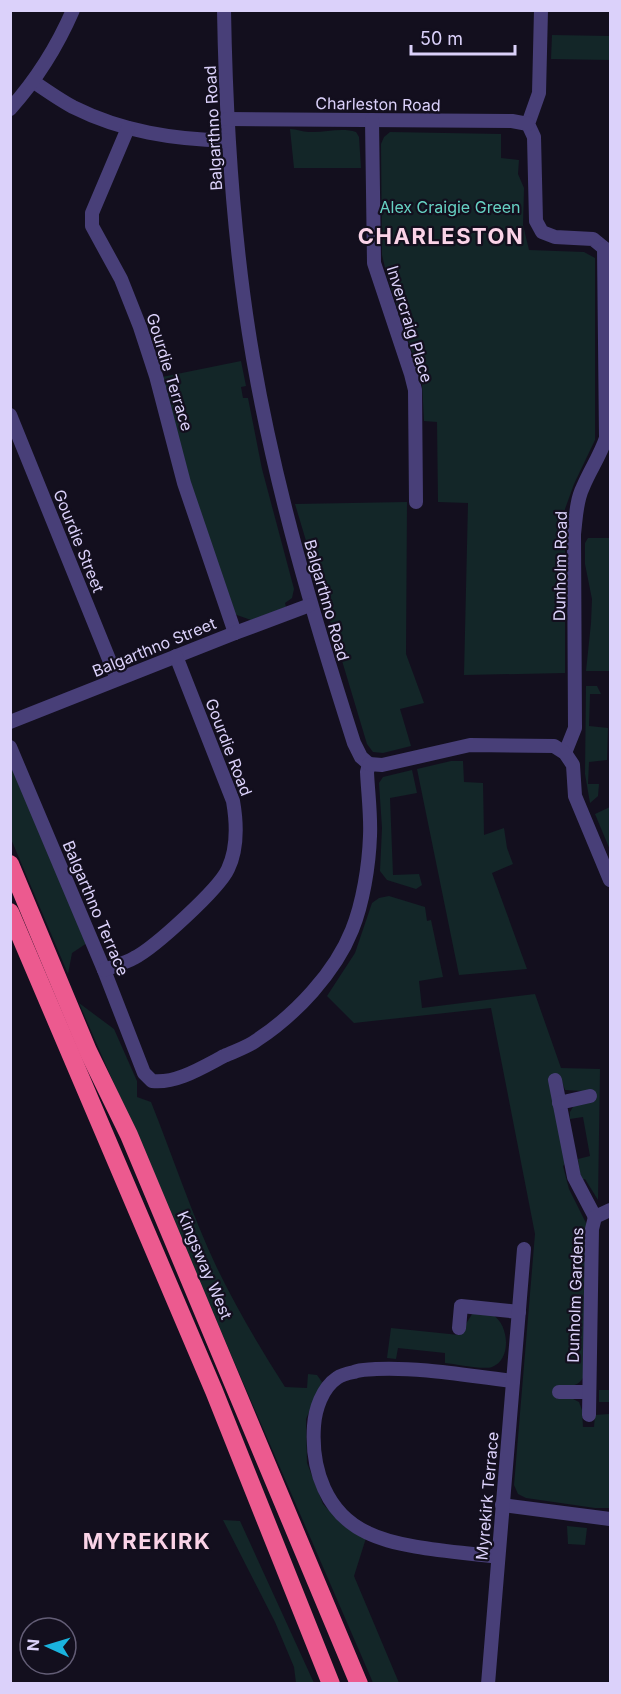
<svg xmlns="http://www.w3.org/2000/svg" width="621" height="1694" viewBox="0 0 621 1694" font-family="Inter,sans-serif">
<rect width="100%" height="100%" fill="#130f1e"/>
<!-- green -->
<g fill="#132628">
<polygon points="552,35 610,36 610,60 551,59"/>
<path d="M290,129c7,0 12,3 19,3 16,1 32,-5 47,0l3,5 2,31h-67z"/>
<polygon points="390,132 501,134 501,158 519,160 518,174 524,188 523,225 529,250 584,252 595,258 595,440 574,484 565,509 565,673 464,675 468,503 438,502 437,422 424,421 422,383 387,276 382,255 381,144 384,137"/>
<polygon points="241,361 246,386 241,387 243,398 248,398 262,469 294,589 292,598 285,603 286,607 251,620 234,614 190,483 162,377"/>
<polygon points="407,502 406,654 424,703 400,709 411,746 383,753 373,752 367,744 295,504"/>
<polygon points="588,538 610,538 610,671 586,671 591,623 592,599 585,564 585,543"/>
<polygon points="586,686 597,686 601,694 590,694 589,726 608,728 607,760 589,762 588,784 599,784 598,796 590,803 585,774"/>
<polygon points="451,761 463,761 464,782 483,783 484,835 504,828 507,848 513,864 492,873 527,969 459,975 417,769"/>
<polygon points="10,763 87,943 72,953 68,974 11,839"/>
<polygon points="412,770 417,793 390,798 393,875 419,874 422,885 416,889 387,880 380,871 382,828 379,783 383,777"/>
<polygon points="610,799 610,850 595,814 610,807"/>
<path d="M389,896l36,11 2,14 4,-1 12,57 -24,4 3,27 113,-14 26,74 39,1 -2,131 -13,-21 -4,1 -3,-21 12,-3 -7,-39 -13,2v-7l12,-21 -17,-1 -4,-11 5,84 -3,3 6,23 17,34 -2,153c-6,12 -16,10 -27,11v12h16l6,3 3,8 1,17h11l1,-12 14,-1v-12h-10v-12h11v118h-15l-69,-10 -8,-4 -4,-9 21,-251 -44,-226 -137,15 -27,-27 28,-43 17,-50 7,-5z"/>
<path d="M79,1003l35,26 23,52v16l14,5c22,55 41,113 66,166 20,41 43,80 68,119l22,1 1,-14 9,1 5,7 -16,37 1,44 16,41 21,22 22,12 -12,38 45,107h-26l-2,-5z"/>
<path d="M474,1311c7,1 14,0 19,4 16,10 19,44 -1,52 -9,3 -36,-3 -47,-4v-10l-47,-5 -2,11 -9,-1 4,-30 68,7z"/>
<polygon points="223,1520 240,1521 314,1683 296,1683 294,1667 275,1622"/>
<polygon points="567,1526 587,1528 585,1545 568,1544"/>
</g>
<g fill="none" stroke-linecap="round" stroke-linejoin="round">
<!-- minor -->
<g stroke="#483f78" stroke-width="14">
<path d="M224,10c2,117 9,233 29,348 23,133 60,257 101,385l7,14 8,7"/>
<polyline points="541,10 539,93 528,124 534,137 536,221 542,232 555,237 593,239 604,248"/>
<path d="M34,82c13,9 26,18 39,25 50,25 100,32 155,34"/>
<path d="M10,109c27,-30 47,-62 63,-99"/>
<polyline points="227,119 512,121 528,124"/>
<polyline points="372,120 374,263 411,374 415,390 416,502"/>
<polyline points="128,128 92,213 92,226 121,279 140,327 156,376 184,483 235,633"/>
<polyline points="10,415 117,679"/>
<polyline points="10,722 235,633 310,605"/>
<path d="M10,747l94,223 40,103 8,8c24,3 51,-14 72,-25 11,-5 24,-9 33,-16 38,-25 78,-67 95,-110 11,-27 17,-65 18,-94 1,-21 -2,-43 -3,-64l2,-8"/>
<path d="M565,753l10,-25 -1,-194c2,-16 2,-33 9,-47 7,-17 17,-31 23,-49l-2,-190"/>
<polyline points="369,764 382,765 470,745 554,746 565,753 573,765 575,796 610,880"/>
<path d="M104,970c10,-4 21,-7 30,-12 20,-10 85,-69 94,-89 10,-21 9,-45 5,-68l-57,-145"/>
<polyline points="555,1080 574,1177 595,1217"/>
<polyline points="559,1103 590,1096"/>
<polyline points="459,1328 461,1306 519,1312"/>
<polyline points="559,1392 589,1392"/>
<polyline points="589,1415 592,1229 595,1217 610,1210"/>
<polyline points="502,1505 610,1519"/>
<path d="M498,1557c-37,-5 -98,-8 -130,-24 -42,-19 -57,-64 -54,-107 1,-16 8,-38 23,-48 4,-3 12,-5 17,-6 7,-3 15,-2 22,-3 46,-2 92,7 137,12"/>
<polyline points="488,1684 524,1249"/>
</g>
<!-- highway -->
<g stroke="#ec5a8f" stroke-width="18">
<polyline points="10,864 88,1051 129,1135 359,1684"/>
<polyline points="10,912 214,1391 331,1684"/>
</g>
</g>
<g text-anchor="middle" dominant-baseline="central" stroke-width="4.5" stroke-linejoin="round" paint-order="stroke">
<!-- street labels -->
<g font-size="16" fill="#dbd1fa" stroke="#130f1e">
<text transform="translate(378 104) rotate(1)">Charleston Road</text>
<text transform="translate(213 128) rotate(-93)">Balgarthno Road</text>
<text transform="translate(410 324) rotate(73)">Invercraig Place</text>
<text transform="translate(170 372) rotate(73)">Gourdie Terrace</text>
<text transform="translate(79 541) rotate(68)">Gourdie Street</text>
<text transform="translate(560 566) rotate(-89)">Dunholm Road</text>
<text transform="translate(327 600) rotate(74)">Balgarthno Road</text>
<text transform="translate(154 647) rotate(-22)">Balgarthno Street</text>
<text transform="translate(229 747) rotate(69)">Gourdie Road</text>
<text transform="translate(96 908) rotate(67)">Balgarthno Terrace</text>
<text transform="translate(205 1265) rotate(67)">Kingsway West</text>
<text transform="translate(575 1295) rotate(-88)">Dunholm Gardens</text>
<text transform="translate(487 1496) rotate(-85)">Myrekirk Terrace</text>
</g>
<!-- park labels -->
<g font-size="16" fill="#66d1c2" stroke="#130f1e">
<text x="450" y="207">Alex Craigie Green</text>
</g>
<!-- district labels -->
<g font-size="22" font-weight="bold" letter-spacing="1.5" fill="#fad3e7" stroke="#130f1e">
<text x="441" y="236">CHARLESTON</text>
<text x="147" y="1541">MYREKIRK</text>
</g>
</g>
<!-- border -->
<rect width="621" height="1694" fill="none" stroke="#dbd1fa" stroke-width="24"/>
<!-- north arrow -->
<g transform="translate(48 1646) rotate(274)"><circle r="28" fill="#130f1e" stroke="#635d76" stroke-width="1.5"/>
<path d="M0-4.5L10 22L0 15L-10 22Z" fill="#1ab3de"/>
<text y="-9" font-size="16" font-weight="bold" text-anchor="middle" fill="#dbd1fa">N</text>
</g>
<!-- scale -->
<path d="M411 45v9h104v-9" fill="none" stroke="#dbd1fa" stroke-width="3"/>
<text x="420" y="45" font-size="18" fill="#dbd1fa" stroke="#130f1e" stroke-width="4.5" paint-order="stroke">50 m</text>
</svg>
